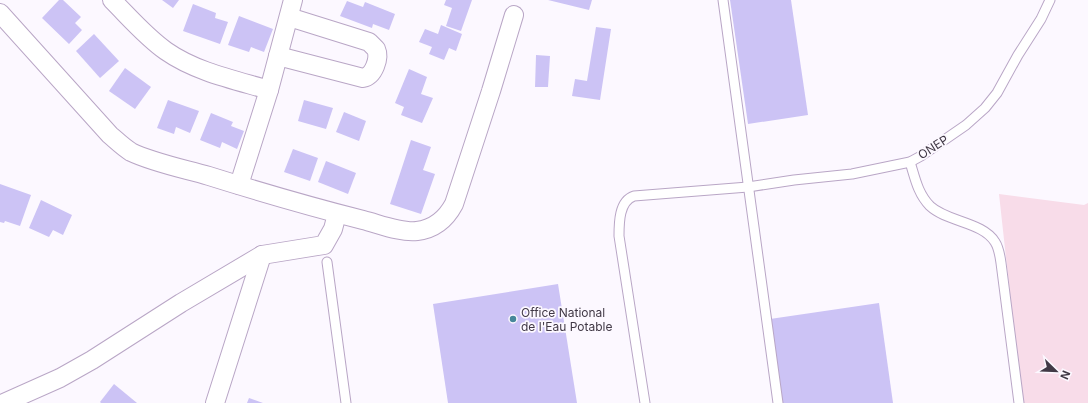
<svg xmlns="http://www.w3.org/2000/svg" width="1088" height="403" viewBox="0 0 1088 403" font-family="Inter,sans-serif">
<rect width="100%" height="100%" fill="#fcf8ff"/>
<!-- green -->
<polygon fill="#f8dce9" points="999,194 1084,205 1088,203 1088,403 1022,403"/>
<!-- building -->
<g fill="#ccc3f5">
<polygon points="59,0 63,0 81,17 75,23 82,30 69,44 42,18"/>
<polygon points="162,0 179,0 173,8"/>
<polygon points="446,0 472,0 461,31 446,26 452,8 444,5"/>
<polygon points="548,0 592,0 589,10"/>
<polygon points="730,0 791,0 808,115 748,124"/>
<polygon points="347,1 363,7 365,2 395,14 389,30 373,24 372,28 340,16"/>
<polygon points="193,4 216,13 215,18 228,22 220,44 183,31"/>
<polygon points="239,16 273,29 264,52 251,47 249,52 228,45"/>
<polygon points="441,25 462,34 456,51 449,48 444,60 429,54 432,47 419,42 425,29 438,34"/>
<polygon points="596,27 611,29 600,100 572,96 575,79 587,81"/>
<polygon points="94,34 119,61 100,78 76,51"/>
<polygon points="536,55 550,56 548,87 535,87"/>
<polygon points="125,68 151,87 135,109 109,91"/>
<polygon points="409,69 427,77 421,94 433,98 422,123 401,115 404,107 395,103"/>
<polygon points="168,100 199,111 190,133 176,127 174,134 157,128"/>
<polygon points="304,100 333,108 326,129 298,121"/>
<polygon points="344,112 366,121 359,141 336,132"/>
<polygon points="211,113 233,122 231,126 244,131 237,149 222,142 220,148 200,140"/>
<polygon points="411,140 431,147 423,170 435,174 421,214 390,204"/>
<polygon points="293,149 318,158 310,181 284,172"/>
<polygon points="326,161 356,173 348,194 318,182"/>
<polygon points="0,184 31,195 20,226 5,221 4,223 0,222"/>
<polygon points="41,200 72,215 63,235 53,230 49,237 29,228"/>
<polygon points="558,284 577,403 448,403 433,304"/>
<polygon points="879,303 893,403 782,403 770,319"/>
<polygon points="114,384 137,403 101,403 100,402"/>
<polygon points="249,398 263,403 247,403"/>
</g>
<g fill="none" stroke-linecap="round" stroke-linejoin="round">
<defs>
<g id="service">
<polyline points="723,0 778,403"/>
<path d="M910,162c5,16 8,32 20,44 17,16 53,16 65,36 4,6 5,14 6,21l18,140"/>
<polyline points="327,262 346,403"/>
<path d="M645,403l-26,-167c0,-13 0,-35 15,-40l114,-9 46,-7 58,-6 58,-12 11,-6 45,-31 19,-17 12,-15 21,-38 23,-36 9,-19"/>
</g>
<g id="minor">
<path d="M112,0c17,17 34,37 54,51 30,21 69,29 103,39"/>
<path d="M0,13l110,122c7,6 13,12 21,17 23,11 54,17 78,24 51,16 103,31 154,44 16,4 38,13 54,11 17,-2 29,-12 37,-27l37,-113 23,-76"/>
<path d="M278,56l85,22c11,-2 17,-20 13,-29l-7,-7 -80,-25"/>
<polyline points="239,185 269,90 293,0"/>
<polyline points="4,403 60,378 92,360 181,303 262,255 324,245 333,229 337,214"/>
<polyline points="215,403 262,255"/>
</g>
</defs>
<!-- service casing -->
<use href="#service" stroke="#b9a6c6" stroke-width="11"/>
<!-- minor casing -->
<use href="#minor" stroke="#b9a6c6" stroke-width="20"/>
<!-- service -->
<use href="#service" stroke="#fff" stroke-width="9"/>
<!-- minor -->
<use href="#minor" stroke="#fff" stroke-width="18"/>
</g>
<!-- markers -->
<circle fill="#47879a" stroke="#fcf8ff" stroke-width="1.5" cx="513" cy="319" r="4"/>
<g text-anchor="middle" dominant-baseline="central" stroke-width="3.5" stroke-linejoin="round" paint-order="stroke">
<!-- street labels -->
<g font-size="12" fill="#413946" stroke="#fcf8ff">
<text transform="translate(933 147) rotate(-33)">ONEP</text>
</g>
<!-- poi labels -->
<g font-size="12" fill="#413946" stroke="#fcf8ff" text-anchor="start">
<text x="521" y="312">Office National<tspan x="521" dy="14">de l'Eau Potable</tspan></text>
</g>
</g>
<!-- north arrow -->
<g transform="translate(1056 371) rotate(113)" stroke="#fcf8ff" stroke-width="3" paint-order="stroke">
<path d="M0-3L7 15L0 10L-7 15Z" fill="#413946"/>
<text y="-6" font-size="11" font-weight="bold" text-anchor="middle" fill="#413946">N</text>
</g>
</svg>
